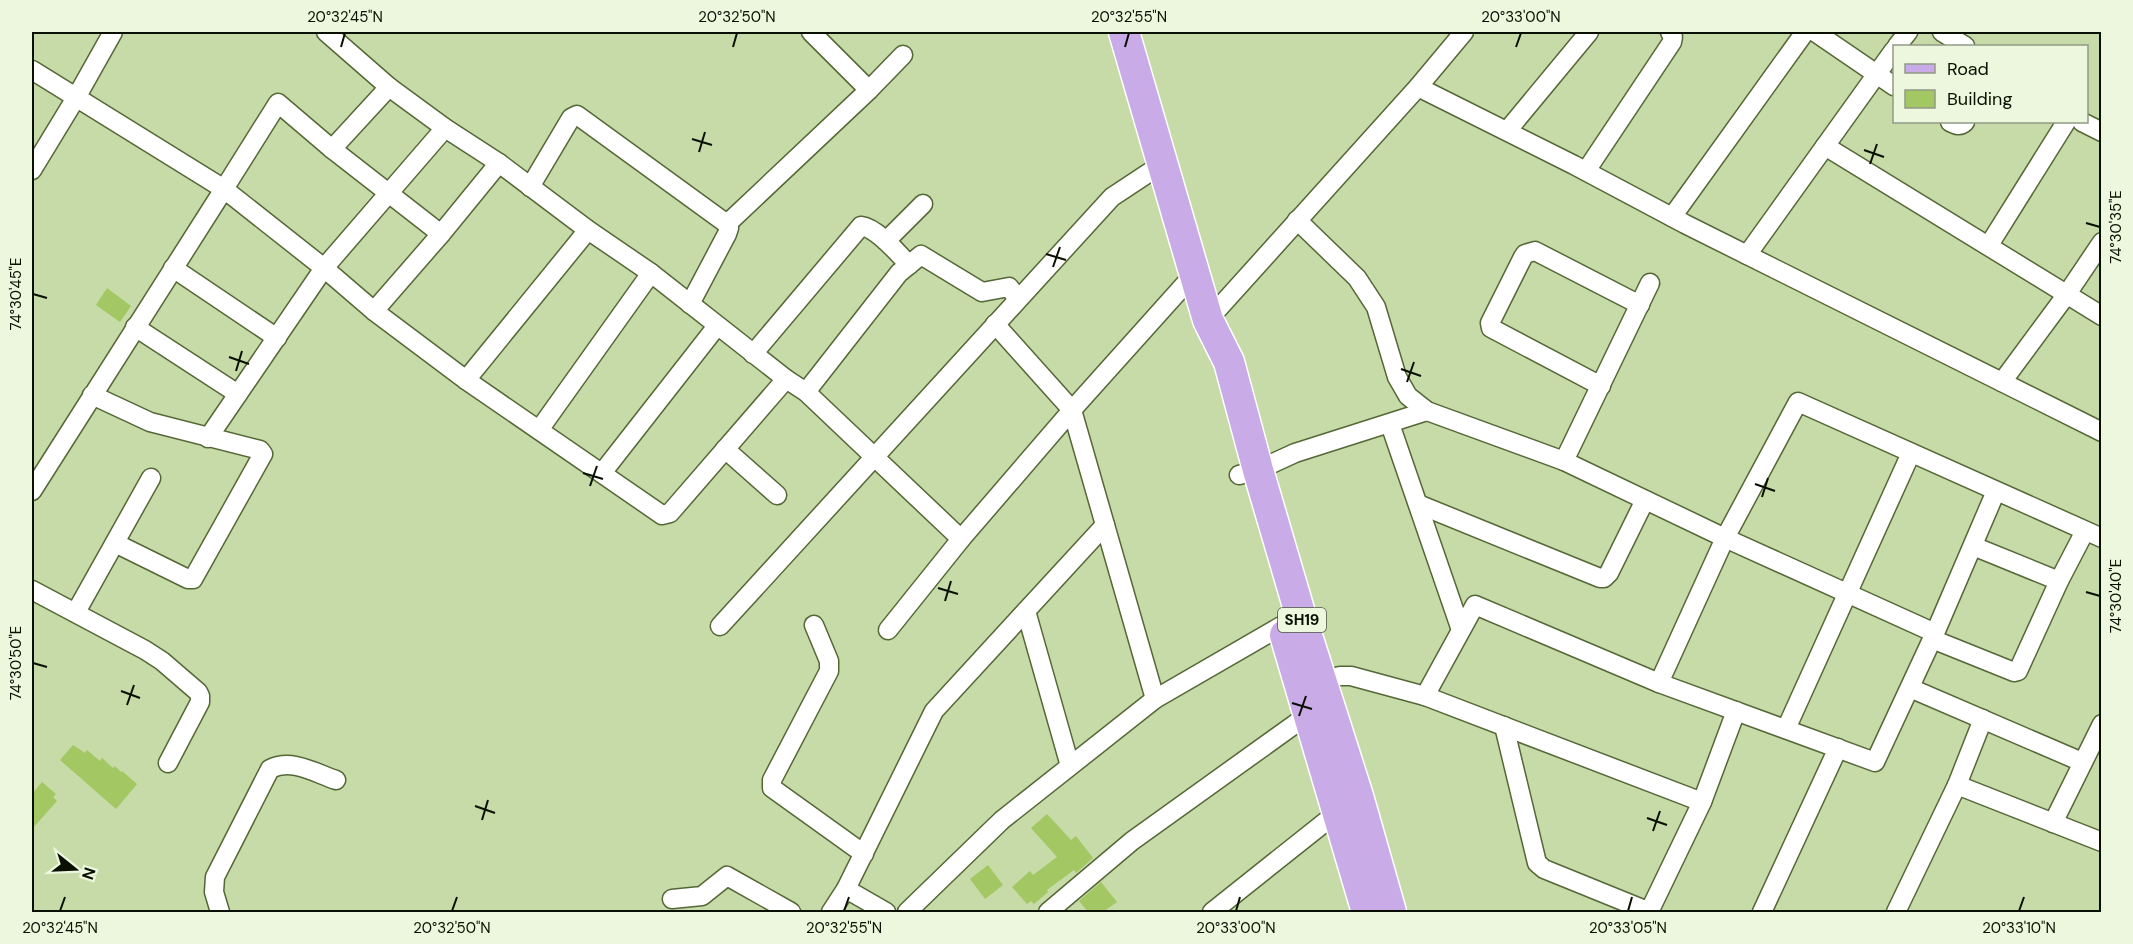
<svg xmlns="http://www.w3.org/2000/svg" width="2133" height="944" viewBox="0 0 2133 944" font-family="'DM Sans',sans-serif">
<rect width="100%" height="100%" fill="#c6dba7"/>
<!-- building -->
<g fill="#a3c762">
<polygon points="107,288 131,306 120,322 96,305"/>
<polygon points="73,745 85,753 87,750 100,761 102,758 113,768 115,766 121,772 122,771 137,784 116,809 60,760"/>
<polygon points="42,782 56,794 53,797 57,801 32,829 32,794"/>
<polygon points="1047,814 1071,840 1076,836 1093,858 1076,873 1074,870 1047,890 1048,892 1034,904 1031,901 1027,904 1012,887 1030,871 1033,875 1057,857 1031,828"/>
<polygon points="988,865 1003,885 985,899 970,879"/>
<polygon points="1101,882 1117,902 1103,912 1088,912 1079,901"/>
</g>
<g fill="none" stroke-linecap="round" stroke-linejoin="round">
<defs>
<g id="minor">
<polyline points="326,32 389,87 445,128 499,163"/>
<polyline points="811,32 869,90"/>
<polyline points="1815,32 1894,86"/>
<polyline points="1942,32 1965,46"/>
<polyline points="1897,46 1908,32"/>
<polyline points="32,70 224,189 278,103 332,149 441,234"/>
<polyline points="1418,87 1574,165 1685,224 2102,432"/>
<path d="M1950,122c6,3 10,5 15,0"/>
<polyline points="2082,122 2102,132"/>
<polyline points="1507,131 1589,32"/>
<polyline points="1825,146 2102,316"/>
<polyline points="332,149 389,87"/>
<polyline points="32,170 77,96 113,32"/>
<polyline points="1586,171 1672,42 1673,37 1670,32"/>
<polyline points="530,187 571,118 577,115 727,224 729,228 727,234 690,304"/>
<polyline points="1672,217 1805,32"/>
<polyline points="1297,220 1357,278 1376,307 1397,377 1408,396 1427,411 1564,461 1725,538 1659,683 1875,762 1935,633"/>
<polyline points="727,224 869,90 903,55"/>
<polyline points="886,241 923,204"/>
<polyline points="1989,245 2066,122"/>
<polyline points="1747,255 1894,50"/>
<polyline points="173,268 277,338"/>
<polyline points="374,311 466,380 662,515 670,513 786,379"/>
<polyline points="1208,320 1418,87 1464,32"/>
<polyline points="995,324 1072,410 1155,699"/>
<polyline points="135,327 238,394"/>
<path d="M753,354l108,-128c16,2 37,27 48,39"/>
<polyline points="466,380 588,230"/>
<polyline points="2002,382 2067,294 2102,242"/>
<polyline points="1601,386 1491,328 1490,323 1523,257 1525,254 1535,251 1640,305"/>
<polyline points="806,392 899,273 921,255 982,292 1009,287 1018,299"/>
<polyline points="92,395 150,422 260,450 263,454 193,579 188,579 115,543"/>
<polyline points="1390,424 1461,630"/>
<polyline points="539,430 651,273"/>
<polyline points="208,438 324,268 445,128"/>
<polyline points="725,449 777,495"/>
<polyline points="1564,461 1650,283"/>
<polyline points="602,473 717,326"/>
<polyline points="1239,475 1258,470 1295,453 1427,411"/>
<polyline points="32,491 224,189 324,268 374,311 441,234 499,163 588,230 651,273 786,379 806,392 961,539 1072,410 1194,274"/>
<polyline points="1996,491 1935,633 1725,538 1798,402 2102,538"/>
<polyline points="1418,504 1600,578 1604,578 1609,573 1645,500"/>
<polyline points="1973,546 2059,581 2085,531"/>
<polyline points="32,590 145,650 162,661 198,692 200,696 200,702 168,763"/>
<polyline points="1026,611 1070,766"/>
<polyline points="76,612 151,478"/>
<polyline points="814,625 829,661 829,671 772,780 772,788 864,854"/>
<polyline points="720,626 1112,197 1162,164"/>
<polyline points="888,630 961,539"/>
<polyline points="1932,639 2014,672 2018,671 2059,581"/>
<polyline points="1314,682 1340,676 1351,676 1425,696 1475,605 1659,683"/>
<polyline points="1910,688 2082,762"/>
<polyline points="1425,696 1702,802 1736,711"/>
<polyline points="1504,726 1537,863 1544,869 1650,912"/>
<polyline points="1786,729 1911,453"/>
<polyline points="1957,785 1983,719"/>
<polyline points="2053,823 2102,724"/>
<polyline points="846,889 886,912"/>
<polyline points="672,899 702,896 727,876 791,912"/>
<path d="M220,912l-6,-20 1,-15 55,-108c22,-11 45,4 66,11"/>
<polyline points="831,912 846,889 934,711 1105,525"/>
<polyline points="907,912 1002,820 1155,699 1283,625"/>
<polyline points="1048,912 1132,841 1309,714"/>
<polyline points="1212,912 1344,807"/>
<polyline points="1649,912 1702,802"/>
<polyline points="1762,912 1838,748"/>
<polyline points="1896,912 1957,785 2102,842"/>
</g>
<g id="primary">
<polyline points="1124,32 1208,320 1229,362 1258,470 1302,620 1358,796 1391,912"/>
<polyline points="1285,635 1367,912"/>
</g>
</defs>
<!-- minor casing -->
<use href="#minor" stroke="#556737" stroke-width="21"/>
<!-- primary casing -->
<use href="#primary" stroke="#fff" stroke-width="33"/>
<!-- minor -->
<use href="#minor" stroke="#fff" stroke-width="18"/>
<!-- primary -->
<use href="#primary" stroke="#c9abe8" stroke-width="30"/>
</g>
<!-- ticks -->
<path fill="none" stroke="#090f01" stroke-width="2" d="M341,47l4,-14M733,47l4,-14M1125,47l4,-14M1516,47l5,-14M692,139l20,6M1864,150l20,7M699,152l6,-20M1870,164l7,-20M2086,223l14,4M1046,254l20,6M1053,267l7,-20M33,294l14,4M229,357l20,7M1401,369l20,7M236,371l6,-20M1407,382l7,-20M583,473l20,6M1755,484l20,7M590,486l7,-20M1762,497l6,-19M938,588l20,6M2086,592l14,4M945,601l6,-20M33,663l14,4M121,691l19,7M1292,703l20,6M127,705l7,-20M1299,716l7,-20M475,806l20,7M1647,818l20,7M482,820l6,-20M1653,831l7,-20M60,911l5,-14M452,911l5,-14M844,911l5,-14M1236,911l4,-14M1628,911l4,-14M2019,911l5,-14"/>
<g text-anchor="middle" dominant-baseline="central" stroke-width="5" stroke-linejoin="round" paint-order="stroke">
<!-- shield labels -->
<rect fill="#ecf7dd" stroke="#4d5543" stroke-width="1.5" x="1278" y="608" width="48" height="24" rx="4.5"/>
<g font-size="15" font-weight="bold" fill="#090f01">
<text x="1302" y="620">SH19</text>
</g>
</g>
<!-- border -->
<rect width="2133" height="944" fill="none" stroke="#ecf7dd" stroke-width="66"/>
<!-- legend -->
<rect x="1893" y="45" width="195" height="78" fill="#ecf7dd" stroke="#919a85" stroke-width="1.5"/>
<rect x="1905" y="64" width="30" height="9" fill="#c9abe8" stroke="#919a85" stroke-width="1.5"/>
<text x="1947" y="75" font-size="18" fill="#090f01">Road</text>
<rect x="1905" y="90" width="30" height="18" fill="#a3c762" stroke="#919a85" stroke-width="1.5"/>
<text x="1947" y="105" font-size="18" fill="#090f01">Building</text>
<!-- north arrow -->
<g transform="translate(75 869) rotate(108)" stroke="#ecf7dd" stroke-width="4.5" paint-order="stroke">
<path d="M0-4.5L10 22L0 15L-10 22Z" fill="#090f01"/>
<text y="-9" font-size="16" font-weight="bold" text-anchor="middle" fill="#090f01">N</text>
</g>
<rect x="33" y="33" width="2067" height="878" fill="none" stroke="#090f01" stroke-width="2"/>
<g font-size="15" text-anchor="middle" fill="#090f01">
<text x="345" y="22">20°32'45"N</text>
<text x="737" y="22">20°32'50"N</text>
<text x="1129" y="22">20°32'55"N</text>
<text x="1521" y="22">20°33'00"N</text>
<text transform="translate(2116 227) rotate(-90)" y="5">74°30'35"E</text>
<text transform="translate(16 294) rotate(-90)" y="5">74°30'45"E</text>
<text transform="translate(2116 596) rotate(-90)" y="5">74°30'40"E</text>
<text transform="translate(16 663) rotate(-90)" y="5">74°30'50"E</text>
<text x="60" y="933">20°32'45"N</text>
<text x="452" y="933">20°32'50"N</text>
<text x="844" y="933">20°32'55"N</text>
<text x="1236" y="933">20°33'00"N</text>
<text x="1628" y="933">20°33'05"N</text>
<text x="2019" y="933">20°33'10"N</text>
</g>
</svg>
